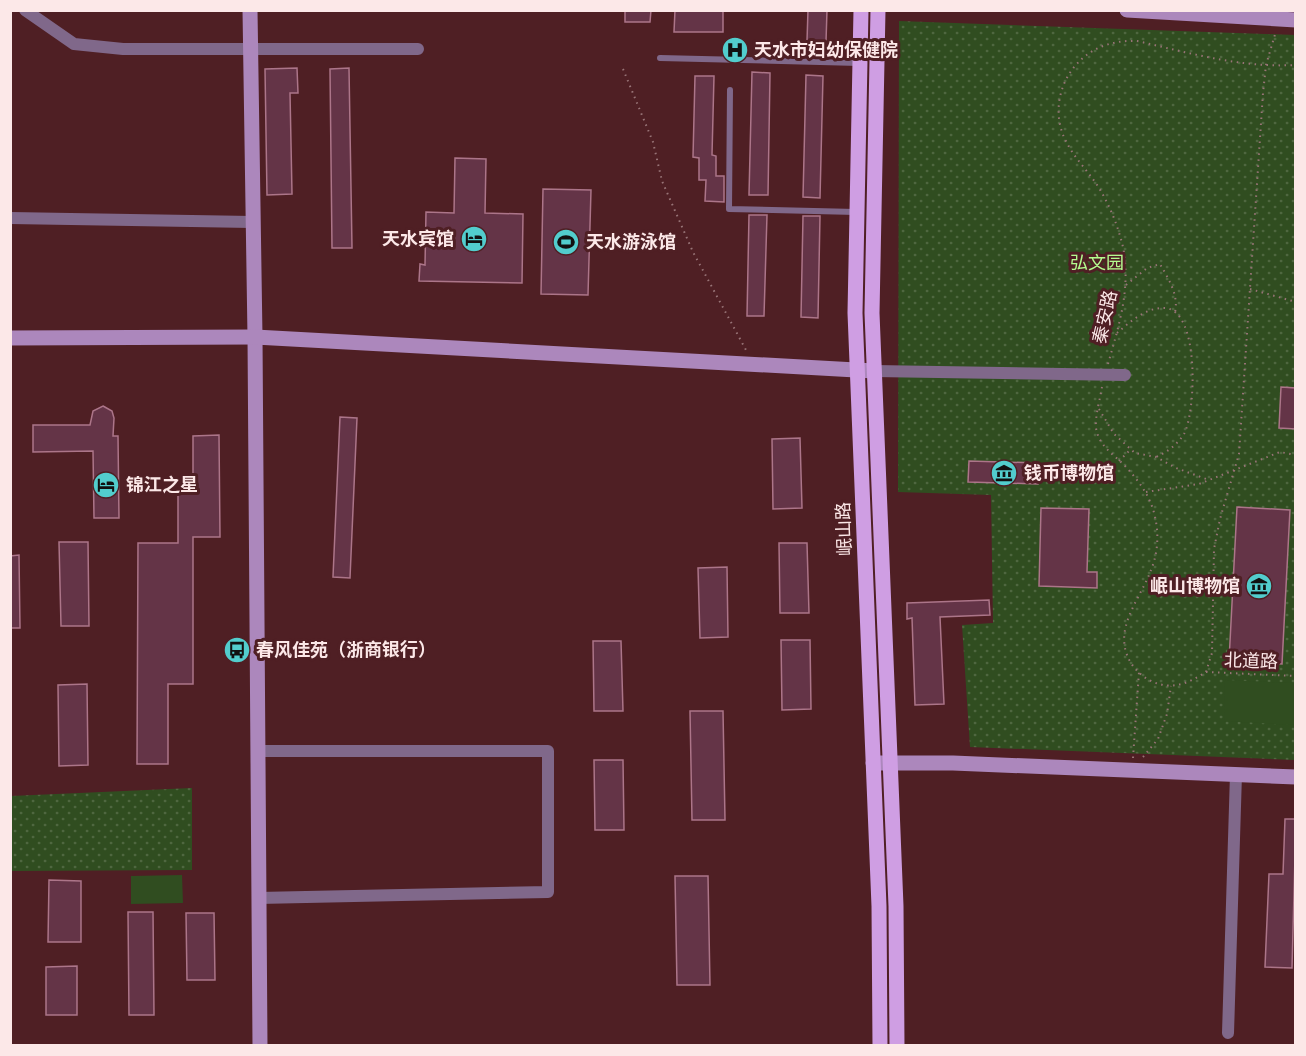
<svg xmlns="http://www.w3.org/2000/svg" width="1306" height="1056" viewBox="0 0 1306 1056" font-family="Arial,'Noto Sans SC',sans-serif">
<defs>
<pattern id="green-dots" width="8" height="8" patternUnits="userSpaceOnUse" patternTransform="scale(1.5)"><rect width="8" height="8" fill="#304d20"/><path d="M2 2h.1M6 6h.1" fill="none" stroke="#4f6740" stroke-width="1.8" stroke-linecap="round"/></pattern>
</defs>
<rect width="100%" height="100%" fill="#4f1f24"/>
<!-- green -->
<g fill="url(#green-dots)">
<polygon points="899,21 1295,35 1295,760 970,747 962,625 993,623 991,495 898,492"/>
<polygon points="192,788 192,870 11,871 11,796"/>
</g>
<!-- pitch -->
<g fill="#304d20">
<polygon points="1225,680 1295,683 1294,725 1224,721"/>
<polygon points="182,875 183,903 131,904 131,876"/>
</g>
<!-- building -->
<g fill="#643447" stroke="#ac7589" stroke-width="1.5">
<polygon points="625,10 651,10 650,22 625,22"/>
<polygon points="675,10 723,10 723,32 674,32"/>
<polygon points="808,10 827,10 826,42 807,41"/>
<polygon points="297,68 298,93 290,93 292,194 267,195 265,69"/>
<polygon points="349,68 352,248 332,248 330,69"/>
<polygon points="752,72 770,73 768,195 749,195"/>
<polygon points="806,75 823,76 820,198 803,197"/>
<polygon points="695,76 714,76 712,155 716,156 716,176 724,176 724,202 705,201 706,180 699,180 699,158 693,157"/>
<polygon points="455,158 486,159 485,213 523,214 522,283 419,281 420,264 425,265 426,212 454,213"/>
<polygon points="543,189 591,190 588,295 541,294"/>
<polygon points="749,215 767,215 764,316 747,316"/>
<polygon points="803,216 820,216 818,318 801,317"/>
<polygon points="1281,387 1296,388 1296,429 1279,428"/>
<polygon points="103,406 112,411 114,418 113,436 118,436 119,518 94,518 93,451 33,452 33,425 90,425 93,411"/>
<polygon points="340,417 357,418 350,578 333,577"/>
<polygon points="219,435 220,537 193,537 193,684 168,684 168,764 137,764 138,543 178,543 178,489 193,489 193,436"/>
<polygon points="800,438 802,508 773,509 772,439"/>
<polygon points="969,461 1039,463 1038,484 968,482"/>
<polygon points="1237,507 1290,510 1282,664 1229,661"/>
<polygon points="1041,508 1089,509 1087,572 1097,572 1097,588 1039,586"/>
<polygon points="59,542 88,542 89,626 61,626"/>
<polygon points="779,543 807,543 809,613 780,613"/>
<polygon points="19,555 20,628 10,628 10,556"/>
<polygon points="727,567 728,637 700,638 698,568"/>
<polygon points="989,600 990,615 940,617 944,704 915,705 912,618 907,619 907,603"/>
<polygon points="781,640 810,640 811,709 782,710"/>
<polygon points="593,641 621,641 623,711 594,711"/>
<polygon points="87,684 88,765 59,766 58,685"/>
<polygon points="690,711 723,711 725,820 692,820"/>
<polygon points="594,760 623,760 624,830 595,830"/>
<polygon points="1285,819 1296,819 1292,968 1265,967 1269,874 1283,874"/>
<polygon points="675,876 708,876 710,985 677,985"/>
<polygon points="49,880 81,881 81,942 48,942"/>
<polygon points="128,912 153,912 154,1015 129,1015"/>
<polygon points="186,913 214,913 215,980 187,980"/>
<polygon points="77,966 77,1015 46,1015 46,967"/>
</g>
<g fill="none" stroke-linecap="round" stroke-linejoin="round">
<!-- path -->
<g stroke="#987477" stroke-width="2" stroke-dasharray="1.5 4.5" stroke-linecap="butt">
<polyline points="623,69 653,142 662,181 693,252 746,350"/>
<path d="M1126,285l21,-17 13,-4c8,14 19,31 15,48"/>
<polyline points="1250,289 1296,302"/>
<path d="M1117,333c13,-11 29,-26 48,-25 35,2 31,104 19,126 -7,11 -17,18 -28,23"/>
<path d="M1108,364c11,-39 23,-75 15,-117 -5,-21 -13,-41 -24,-59 -10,-16 -24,-29 -32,-45 -14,-24 -10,-56 8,-77 16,-19 38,-26 62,-25 53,12 103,27 159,24"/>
<path d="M1102,387c-2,13 -7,28 -6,41 3,18 17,26 29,38 14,15 26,31 30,51 4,17 3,36 -4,53 -11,30 -40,60 -20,93 5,8 12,14 20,18 21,10 38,2 55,-9"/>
<polyline points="1099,409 1114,434 1135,453 1156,457 1176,468 1209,480"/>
<polyline points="1119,461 1130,450"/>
<polyline points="1146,492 1199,484 1280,452 1296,455"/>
<polyline points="1206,672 1212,653 1214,549 1220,519 1239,454 1263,93 1266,65 1276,31"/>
<polyline points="1206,672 1296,676"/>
<polyline points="1143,757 1158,739 1167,714 1171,686"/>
<polyline points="1133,758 1139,672"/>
</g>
<!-- lane -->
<g stroke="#80688a" stroke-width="6">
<polyline points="660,58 859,63"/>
<polyline points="730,90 729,209 856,212"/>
</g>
<!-- street -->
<g stroke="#80688a" stroke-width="12">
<polyline points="25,10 74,44 123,49 418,49"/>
<polyline points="10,218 252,222"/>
<polyline points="874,371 1125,375"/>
<polyline points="258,751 548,751 548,892 258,898"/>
<polyline points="1228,1033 1236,774"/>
</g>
<!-- secondary -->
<g stroke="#ac87bc" stroke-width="15">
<polyline points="250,10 255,337 260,1046"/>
<polyline points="1127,10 1296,20"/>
<polyline points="10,338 255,337 874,371"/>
<polyline points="873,763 953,763 1296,777"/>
</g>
<!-- primary -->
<g stroke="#cf9ee3" stroke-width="15">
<polyline points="861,10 855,313 879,906 880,1046"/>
<polyline points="878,10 872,313 896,906 897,1046"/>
</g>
</g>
<!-- icons -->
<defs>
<symbol id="hospital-disc" viewBox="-11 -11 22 22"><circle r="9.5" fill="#52cdcd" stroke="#4f1f24"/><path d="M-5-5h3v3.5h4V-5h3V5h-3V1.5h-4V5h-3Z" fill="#111"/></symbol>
<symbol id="hotel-disc" viewBox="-11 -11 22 22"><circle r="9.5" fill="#52cdcd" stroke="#4f1f24"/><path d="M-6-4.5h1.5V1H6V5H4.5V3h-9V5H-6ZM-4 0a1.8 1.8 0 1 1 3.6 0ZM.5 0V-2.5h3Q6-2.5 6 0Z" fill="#111"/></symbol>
<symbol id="stadium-disc" viewBox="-11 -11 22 22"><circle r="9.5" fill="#52cdcd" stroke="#4f1f24"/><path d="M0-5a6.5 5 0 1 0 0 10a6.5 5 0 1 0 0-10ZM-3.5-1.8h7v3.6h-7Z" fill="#111"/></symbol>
<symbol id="museum-disc" viewBox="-11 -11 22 22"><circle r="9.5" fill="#52cdcd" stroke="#4f1f24"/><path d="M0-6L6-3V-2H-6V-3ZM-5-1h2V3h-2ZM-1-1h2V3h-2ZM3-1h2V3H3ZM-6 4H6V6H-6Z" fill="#111"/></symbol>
<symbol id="bus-disc" viewBox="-11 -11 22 22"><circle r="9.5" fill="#52cdcd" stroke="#4f1f24"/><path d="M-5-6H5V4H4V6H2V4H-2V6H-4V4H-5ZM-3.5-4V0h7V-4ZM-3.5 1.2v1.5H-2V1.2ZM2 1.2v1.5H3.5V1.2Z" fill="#111"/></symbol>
</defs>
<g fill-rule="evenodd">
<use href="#hospital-disc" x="720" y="35" width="30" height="30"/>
<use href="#hotel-disc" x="459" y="224" width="30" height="30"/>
<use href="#stadium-disc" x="551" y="227" width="30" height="30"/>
<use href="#museum-disc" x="989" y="458" width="30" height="30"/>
<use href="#hotel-disc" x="91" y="470" width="30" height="30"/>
<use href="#museum-disc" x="1244" y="571" width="30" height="30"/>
<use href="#bus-disc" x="222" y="635" width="30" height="30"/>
</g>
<g text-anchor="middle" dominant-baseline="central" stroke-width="6" stroke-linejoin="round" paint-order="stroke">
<!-- poi labels -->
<g font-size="18" font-weight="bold" fill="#fce8e8" stroke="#4f1f24" text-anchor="start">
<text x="754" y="50">天水市妇幼保健院</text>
<text x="454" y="239" text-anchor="end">天水宾馆</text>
<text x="586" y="242">天水游泳馆</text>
<text x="1024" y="473">钱币博物馆</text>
<text x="126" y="485">锦江之星</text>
<text x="1240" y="586" text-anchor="end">岷山博物馆</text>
<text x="256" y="650">春风佳苑（浙商银行）</text>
</g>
<!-- park labels -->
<g font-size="18" fill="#b4fc8f" stroke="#4f1f24">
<text x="1097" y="263">弘文园</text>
</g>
<!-- street labels -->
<g font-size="18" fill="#fce8e8" stroke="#4f1f24">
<text transform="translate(1105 317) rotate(-77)">秦安路</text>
<text transform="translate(844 529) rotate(-92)">岷山路</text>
<text transform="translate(1251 661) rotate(2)">北道路</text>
</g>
</g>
<!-- border -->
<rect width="1306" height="1056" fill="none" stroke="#fce8e8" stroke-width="24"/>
</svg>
